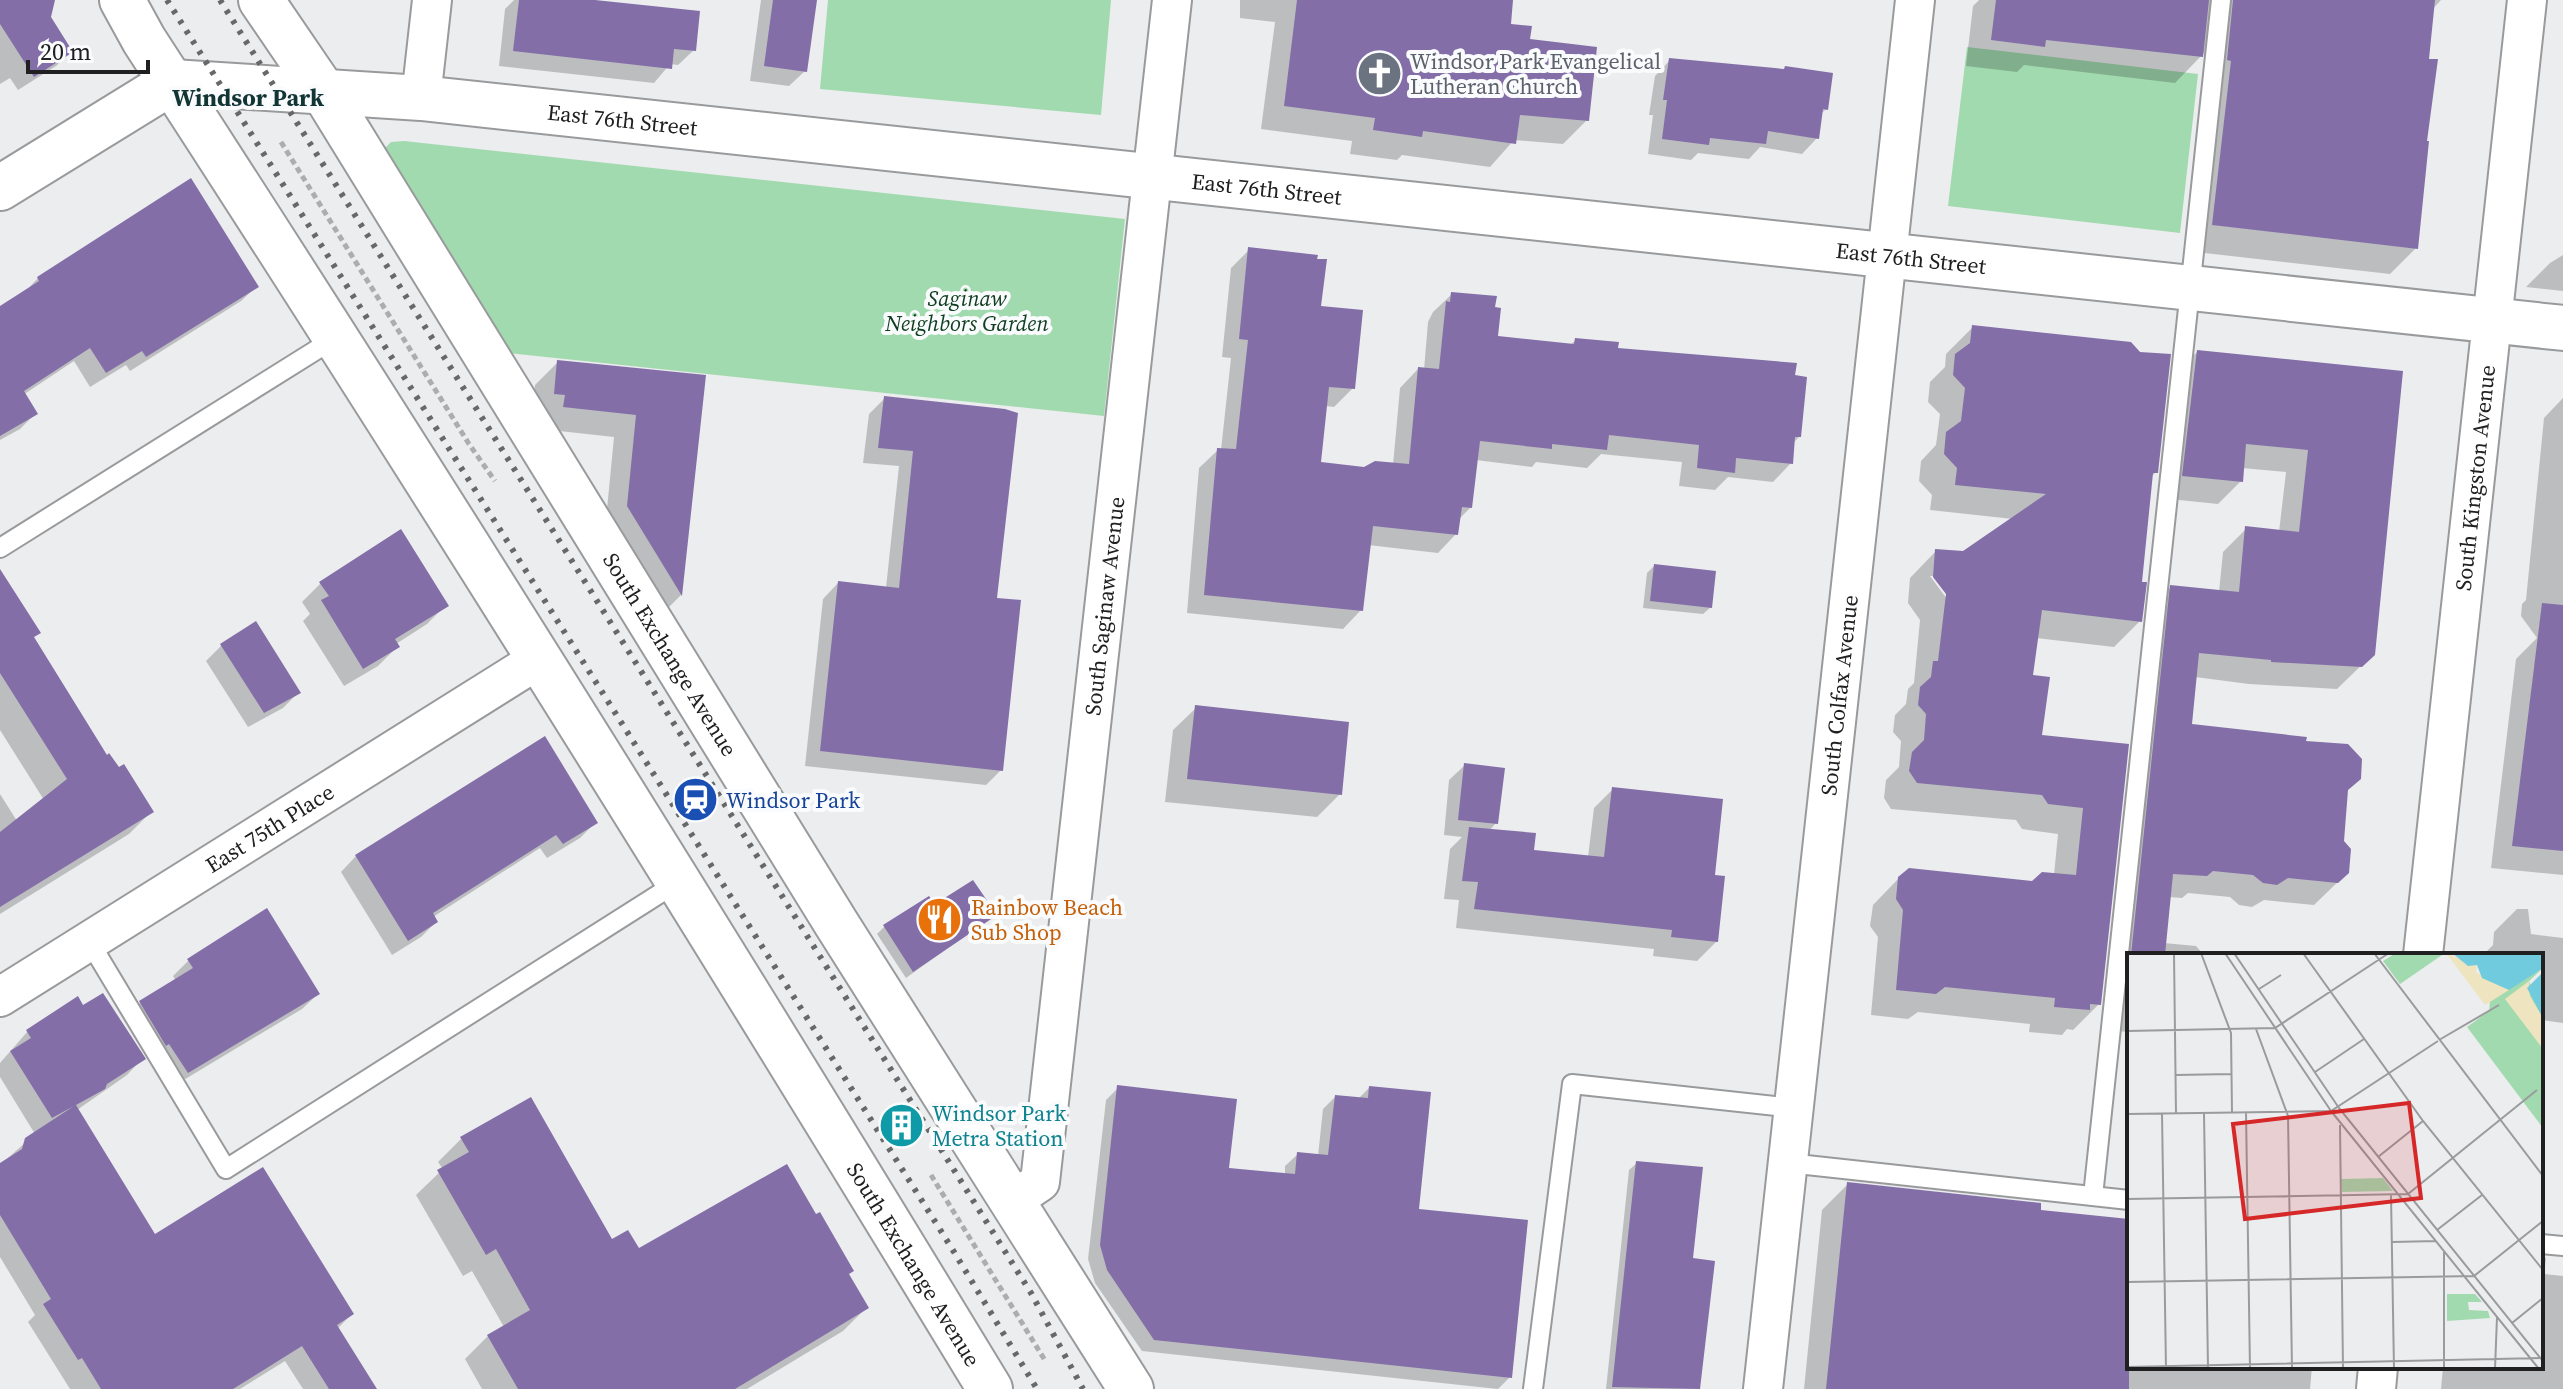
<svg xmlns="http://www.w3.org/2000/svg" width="2563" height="1389" viewBox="0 0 2563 1389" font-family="'Source Serif 4',serif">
<rect width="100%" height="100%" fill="#ecedef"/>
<!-- green -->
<g fill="#a2daaf">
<polygon points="828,0 1111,0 1101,115 820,89"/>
<polygon points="1967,47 2198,74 2180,233 1948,206"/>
<polygon points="404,141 1125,219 1104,416 507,353 384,149 391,142"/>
</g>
<!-- shadow -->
<g fill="#0003" fill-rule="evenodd">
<polygon points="0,0 41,0 70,52 56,66 18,90 10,78 0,84"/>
<polygon points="514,0 576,0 694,50 678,65 670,64 654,83 499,66 505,9"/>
<polygon points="761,0 815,0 805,71 789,86 750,81"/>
<polygon points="1240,0 1511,0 1509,25 1528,41 1587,120 1563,144 1514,140 1490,167 1402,155 1397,160 1350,154 1352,141 1261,129 1275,22 1240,18"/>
<polygon points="1979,0 2441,0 2431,11 2416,248 2390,274 2187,251 2206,86 2202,86 2205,52 2175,83 2024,65 2017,72 1966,66 1973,6"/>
<polygon points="1670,60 1782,71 1826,109 1820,115 1817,138 1802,154 1760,147 1749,159 1698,153 1691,160 1648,154 1653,115 1649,115 1655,76"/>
<polygon points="1249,250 1319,308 1353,388 1334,407 1325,406 1318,464 1364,469 1393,465 1400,388 1418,369 1424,370 1428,322 1433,312 1452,294 1496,338 1570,345 1576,340 1616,350 1793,377 1799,437 1793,443 1791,463 1773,482 1728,477 1715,490 1679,486 1682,462 1601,454 1587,468 1536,462 1532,467 1476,460 1471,507 1458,520 1456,534 1438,553 1368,545 1361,610 1343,629 1187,613 1199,468 1218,450 1221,450 1231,358 1222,357 1231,268"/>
<polygon points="2563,255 2563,291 2526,287 2550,263"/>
<polygon points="38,278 257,286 241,301 130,371 126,365 90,387 74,361 23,395 35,414 20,429 0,440 0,308 24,293"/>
<path d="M1972,328l184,144 -6,6 -11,106 1,37 -26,26 -78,-9 -6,39 10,60 87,9 -28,258 -26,26 -6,-1 -5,6 -33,-3 1,-8 -112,-12 -10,7 -37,-4 7,-78 -8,-11 3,-21 26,-27 134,5 21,-8 4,-41 -36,-5 -6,-9 -125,-11 -7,-11 2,-18 13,-13 2,-26 -8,-9 2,-17 11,-11 2,-15 6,-6 6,-63 -12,-17 2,-25 26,-27 28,2 49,-34 -83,-9 2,-15 -13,-14 2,-20 15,-16 4,-31 -12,-12 2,-20 15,-15 1,-13zM1930,576h5l18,24 -3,3z"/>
<polygon points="2197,352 2401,373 2373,654 2337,689 2249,684 2195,677 2189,726 2304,742 2346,791 2342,842 2347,873 2314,905 2264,900 2252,907 2239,905 2230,897 2188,893 2182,898 2169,897 2164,943 2196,946 2204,955 2129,955 2129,1032 2103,1030 2148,610 2171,587 2219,592 2223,552 2246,529 2279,532 2286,472 2242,468 2241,481 2218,504 2160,498 2174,375"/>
<polygon points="558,362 704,376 681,595 659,617 605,530 614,437 541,429 532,416 535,385"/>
<polygon points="2563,398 2563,875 2491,868 2516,659 2537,638 2521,616 2522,604 2526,600 2544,418"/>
<polygon points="884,399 995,600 1001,770 986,785 805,766 823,599 838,583 886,588 899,466 863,463 869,414"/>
<polygon points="1654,566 1711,607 1703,614 1643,608 1647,573"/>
<polygon points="321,583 446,605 427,624 396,644 397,647 378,666 344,686 303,621 310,614 302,602"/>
<polygon points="0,592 106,757 151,812 129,834 0,914 0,794 17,821 44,800 0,730"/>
<polygon points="222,645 298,693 283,708 248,727 206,661"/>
<polygon points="1196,708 1340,794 1317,817 1165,802 1173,730"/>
<polygon points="1465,765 1496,823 1489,831 1531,851 1588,857 1594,808 1613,789 1713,877 1716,942 1697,961 1653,956 1654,949 1456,928 1459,900 1444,899 1450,849 1462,837 1444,835 1449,780"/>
<polygon points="596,822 580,838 547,858 540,848 433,917 436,922 421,937 392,955 341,872 356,856"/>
<polygon points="934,906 994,915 906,978 877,934 884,927"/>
<polygon points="2517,909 2528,909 2531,934 2563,938 2563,1023 2541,1020 2541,955 2483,955 2493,945 2494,932"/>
<polygon points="188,961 318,994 302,1009 172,1087 125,1018 140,1003 176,981 173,976"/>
<polygon points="83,1008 143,1058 127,1075 77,1110 154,1237 352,1314 337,1329 374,1389 303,1389 285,1361 240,1389 70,1389 28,1322 35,1315 0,1257 0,1165 35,1134 0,1077 0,1063 28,1031"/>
<polygon points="1118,1088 1227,1169 1285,1175 1285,1166 1298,1154 1318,1156 1323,1109 1335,1097 1358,1099 1369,1088 1417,1211 1510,1377 1498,1389 1142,1351 1095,1283 1088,1259 1106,1100"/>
<polygon points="461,1139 612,1242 638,1251 848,1275 866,1308 843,1331 747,1389 482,1389 465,1359 488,1336 504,1327 472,1271 463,1276 416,1195 443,1169 438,1162"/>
<polygon points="1637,1163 1691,1260 1699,1384 1694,1389 1606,1389 1629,1170"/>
<polygon points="1848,1184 2038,1212 2129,1221 2129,1367 2312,1367 2310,1389 1804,1389 1822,1210"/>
<polygon points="2541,1258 2546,1258 2544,1274 2563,1276 2563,1389 2441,1389 2443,1367 2541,1367"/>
</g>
<!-- building -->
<g fill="#836ea8">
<polygon points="0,0 55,0 51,17 73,52 34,77 0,24"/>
<polygon points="519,0 595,0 700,11 696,51 674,49 672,69 513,51"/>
<polygon points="773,0 817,0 807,72 764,66"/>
<polygon points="1297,0 1513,0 1511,24 1532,26 1530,39 1597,47 1589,121 1520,115 1516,144 1423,131 1422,137 1373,130 1375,118 1284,106"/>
<polygon points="1996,0 2209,0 2203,57 2046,40 2045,47 1991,40"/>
<polygon points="2233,0 2435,0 2429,59 2438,59 2427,141 2429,141 2418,249 2212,225 2231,61 2227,60"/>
<polygon points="1669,58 1784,69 1785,66 1833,73 1828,110 1823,109 1819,139 1768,131 1766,144 1710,138 1709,145 1662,139 1667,100 1663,100"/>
<polygon points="191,178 259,287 146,357 142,351 106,373 90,348 24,391 38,414 0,436 0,306 39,281 37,277"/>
<polygon points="1248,247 1318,255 1317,259 1327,259 1321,306 1363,310 1355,389 1329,387 1321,462 1364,467 1375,461 1409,464 1418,367 1439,369 1446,301 1450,302 1451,292 1497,296 1495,307 1501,308 1498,336 1574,344 1575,338 1619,342 1618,348 1797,363 1795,375 1807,377 1801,437 1795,437 1793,464 1736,458 1735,473 1697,468 1699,445 1609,435 1607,450 1552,444 1552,449 1480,441 1472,508 1462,507 1458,535 1373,526 1363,611 1204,595 1217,448 1236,449 1248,340 1239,339"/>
<polygon points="1972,325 2131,342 2140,352 2171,354 2158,473 2153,473 2142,582 2147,582 2142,622 2042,610 2033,675 2050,677 2042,735 2129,744 2101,1005 2090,1004 2090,1010 2054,1007 2055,998 1945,987 1936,994 1896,990 1903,910 1896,899 1898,877 1909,868 2032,881 2042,872 2076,875 2083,808 2048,804 2042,795 1917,783 1909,771 1912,752 1924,740 1926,714 1918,705 1920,687 1931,677 1933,661 1938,661 1946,594 1933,577 1935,549 1963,551 2046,494 1955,485 1957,468 1944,454 1946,432 1961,421 1965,388 1953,375 1955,354 1970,343"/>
<polygon points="2197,350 2403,371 2375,655 2362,667 2271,662 2271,660 2199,653 2192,724 2307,737 2306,741 2348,744 2362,759 2361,779 2348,790 2344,841 2351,849 2349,873 2338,883 2288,878 2277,885 2263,883 2253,875 2213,871 2207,876 2173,874 2165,955 2131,955 2170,585 2239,592 2245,526 2299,532 2308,450 2246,444 2243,482 2182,476"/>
<polygon points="557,360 706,375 682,596 627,506 636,415 563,407 565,395 554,394"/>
<polygon points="884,396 1005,409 1018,413 997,598 1021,600 1003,771 820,751 838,581 899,588 913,451 878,448"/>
<polygon points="401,529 449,606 395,639 400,647 363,669 321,600 329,596 319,582"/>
<polygon points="1654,564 1716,571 1712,608 1650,601"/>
<polygon points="0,569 41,633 34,637 107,755 109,753 119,767 124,764 154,812 0,907 0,832 67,779 0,673"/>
<polygon points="2542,603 2563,605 2563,851 2512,846"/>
<polygon points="256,621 301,693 264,713 220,644"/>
<polygon points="1195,705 1349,722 1342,795 1187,779"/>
<polygon points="545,736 598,823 563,844 556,835 433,913 438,922 408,941 355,855"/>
<polygon points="1464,763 1505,768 1498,824 1458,820"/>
<polygon points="1612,787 1723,799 1715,875 1725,876 1718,942 1671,937 1672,930 1474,909 1478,882 1462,881 1469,827 1536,833 1534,850 1604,857"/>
<polygon points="973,880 997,915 913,972 883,925 929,896 935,904"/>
<polygon points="267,908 320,994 188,1073 169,1044 166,1046 139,1001 193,968 187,959"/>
<polygon points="103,993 146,1059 107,1084 105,1089 76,1105 155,1234 263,1167 354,1314 337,1325 377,1389 329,1389 302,1346 233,1389 101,1389 82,1358 78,1360 43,1304 51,1299 0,1215 0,1163 22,1149 25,1138 74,1106 52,1118 10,1051 31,1038 26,1030 78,996 83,1005"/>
<polygon points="1117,1085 1237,1099 1229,1168 1295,1174 1297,1152 1328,1155 1335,1095 1368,1098 1369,1086 1431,1092 1419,1209 1528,1220 1512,1378 1154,1340 1107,1270 1100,1245"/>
<polygon points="531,1097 612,1239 628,1230 639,1248 787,1164 816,1214 820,1212 854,1271 849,1274 869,1308 735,1389 518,1389 487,1335 530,1310 496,1249 486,1255 437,1170 469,1152 460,1137"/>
<polygon points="1636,1161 1703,1167 1693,1258 1715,1261 1700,1389 1612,1387"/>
<polygon points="1847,1182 2041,1203 2041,1210 2129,1219 2129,1389 1826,1389"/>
</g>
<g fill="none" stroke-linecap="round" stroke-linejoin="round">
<defs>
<g id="service">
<polyline points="0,548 337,337"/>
<polyline points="89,941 226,1169 678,882"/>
<polyline points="1788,1163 2129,1200"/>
<polyline points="2093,1196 2221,0"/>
<polyline points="2541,1244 2563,1246"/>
<polyline points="1533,1389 1572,1084 1794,1108"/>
</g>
<g id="minor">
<polyline points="421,98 432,0"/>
<path id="s1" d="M2423,955l104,-955"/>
<path id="s2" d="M0,997l539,-338"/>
<path id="s3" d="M1013,1200l27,-18 132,-1182"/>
<path id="s4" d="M1763,1389l152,-1389"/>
<polyline points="2376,1389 2378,1367"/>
</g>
<g id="tertiary">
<path id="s5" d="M122,0l22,40c289,445 570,895 846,1349"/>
<path id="s6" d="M261,0l62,91 513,832 295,466"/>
<path id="s7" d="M0,188l172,-106 249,16 2142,230"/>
</g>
</defs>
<!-- service casing -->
<use href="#service" stroke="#999a9c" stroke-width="22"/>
<!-- minor casing -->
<use href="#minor" stroke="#999a9c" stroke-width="42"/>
<!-- tertiary casing -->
<use href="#tertiary" stroke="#999a9c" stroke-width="48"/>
<!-- path -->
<g stroke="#adadaf" stroke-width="5" stroke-dasharray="6 4" stroke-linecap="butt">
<polyline points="281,142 469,444 495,481"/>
<polyline points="931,1175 1046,1362"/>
</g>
<!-- service -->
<use href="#service" stroke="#fff" stroke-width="18"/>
<!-- minor -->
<use href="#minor" stroke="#fff" stroke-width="38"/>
<!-- tertiary -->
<use href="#tertiary" stroke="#fff" stroke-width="44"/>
<!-- rail -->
<g stroke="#676869" stroke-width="6" stroke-dasharray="4 8" stroke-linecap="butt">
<polyline points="167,0 951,1247 1037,1389"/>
<polyline points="220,0 969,1194 1031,1293 1083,1389"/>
</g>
</g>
<!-- icons -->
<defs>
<symbol id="church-disc" viewBox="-11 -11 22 22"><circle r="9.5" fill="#6b7280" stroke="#fafbfc"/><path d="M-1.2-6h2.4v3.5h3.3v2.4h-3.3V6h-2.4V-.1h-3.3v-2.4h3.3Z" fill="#fff"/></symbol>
<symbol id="station-disc" viewBox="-11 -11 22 22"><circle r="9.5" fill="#1a4fb4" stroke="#fafbfc"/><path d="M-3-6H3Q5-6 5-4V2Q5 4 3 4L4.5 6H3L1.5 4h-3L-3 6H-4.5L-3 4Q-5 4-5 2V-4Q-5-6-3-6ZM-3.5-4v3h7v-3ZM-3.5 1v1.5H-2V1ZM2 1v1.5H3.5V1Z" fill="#fff"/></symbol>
<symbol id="restaurant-disc" viewBox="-11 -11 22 22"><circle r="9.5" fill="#e8710a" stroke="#fafbfc"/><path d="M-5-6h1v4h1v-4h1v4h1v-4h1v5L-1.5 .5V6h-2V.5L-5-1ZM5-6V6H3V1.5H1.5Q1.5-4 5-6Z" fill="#fff"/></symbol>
<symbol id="building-disc" viewBox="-11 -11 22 22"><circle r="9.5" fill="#0f9aa8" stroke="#fafbfc"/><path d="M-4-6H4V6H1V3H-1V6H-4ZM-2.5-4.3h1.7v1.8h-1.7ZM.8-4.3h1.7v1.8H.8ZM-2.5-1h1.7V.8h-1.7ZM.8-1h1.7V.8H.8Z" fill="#fff"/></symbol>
</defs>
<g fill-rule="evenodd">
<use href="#church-disc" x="1354" y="48" width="51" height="51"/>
<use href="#station-disc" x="670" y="774" width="51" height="51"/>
<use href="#restaurant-disc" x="914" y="894" width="51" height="51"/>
<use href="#building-disc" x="876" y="1100" width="51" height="51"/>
</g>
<g text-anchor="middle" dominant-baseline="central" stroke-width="8" stroke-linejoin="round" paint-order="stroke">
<!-- worship labels -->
<g font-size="22" fill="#5b616d" stroke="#fafbfc" text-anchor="start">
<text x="1410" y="61">Windsor Park Evangelical<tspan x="1410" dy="25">Lutheran Church</tspan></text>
</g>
<!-- street labels -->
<g font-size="22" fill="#202021" stroke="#fafbfc">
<text stroke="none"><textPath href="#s7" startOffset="654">East 76th Street</textPath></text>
<text stroke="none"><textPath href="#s7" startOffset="1302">East 76th Street</textPath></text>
<text stroke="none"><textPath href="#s7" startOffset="1950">East 76th Street</textPath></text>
<text stroke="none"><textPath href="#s1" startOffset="480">South Kingston Avenue</textPath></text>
<text stroke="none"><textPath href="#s3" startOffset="612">South Saginaw Avenue</textPath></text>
<text stroke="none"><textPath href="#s6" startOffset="772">South Exchange Avenue</textPath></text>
<text stroke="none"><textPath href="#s4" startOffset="698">South Colfax Avenue</textPath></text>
<text stroke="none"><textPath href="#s2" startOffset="318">East 75th Place</textPath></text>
<text stroke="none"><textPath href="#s5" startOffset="1492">South Exchange Avenue</textPath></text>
</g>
<!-- park labels -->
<g font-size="22" font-style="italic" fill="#0e3d1f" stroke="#fafbfc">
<text x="967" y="298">Saginaw<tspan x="967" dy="25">Neighbors Garden</tspan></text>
</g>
<!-- transit labels -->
<g font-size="22" fill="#164399" stroke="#fafbfc" text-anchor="start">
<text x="726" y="800">Windsor Park</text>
</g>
<!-- food labels -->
<g font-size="22" fill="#c56008" stroke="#fafbfc" text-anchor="start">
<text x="971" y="907">Rainbow Beach<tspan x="971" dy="25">Sub Shop</tspan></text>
</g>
<!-- culture labels -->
<g font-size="22" fill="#0d838f" stroke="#fafbfc" text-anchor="start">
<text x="932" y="1113">Windsor Park<tspan x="932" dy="25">Metra Station</tspan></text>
</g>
<!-- neighbourhood labels -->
<g font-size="24" font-weight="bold" fill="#113435" stroke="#fafbfc">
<text x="248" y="97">Windsor Park</text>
</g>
</g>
<!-- overview -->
<g transform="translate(2127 953)">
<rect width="416" height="416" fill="#ecedef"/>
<path d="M269,0h49l-45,31 -17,-23zM416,15l-14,13 14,37v110l-76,-101 22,-16 1,-10zM256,225l10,13 -51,1 -1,-13zM320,341h28l7,8h-14l1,8 19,1 2,7 -43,3z" fill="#a2daaf"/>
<path d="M319,0l31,12 -1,7 33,18 -24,15zM402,28l1,15 13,22v31l-38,-50z" fill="#eee4bf"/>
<path d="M325,0h91v15l-34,22 -27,-12 -5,-13 -9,1zM416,19v46l-16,-30z" fill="#71cbde"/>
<path fill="none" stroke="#9a9b9d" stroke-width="2" d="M47,0l2,161M74,0l30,80 1,80M98,0l106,158M107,0l105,155M176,0l120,168 120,149M247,0l169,223M132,36l22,-14M129,76l32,87 4,253M0,78l148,-3 114,-75M312,87l60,-35M188,119l49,-33M49,122l56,-1M212,155l203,252M204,158l208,258M119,159l4,257M77,160l4,255M0,161l204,-3 107,-70M35,161l4,255M213,172l3,244M251,204l45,-36M264,242l3,174M0,246l281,-5 129,-104M310,277l45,-35M265,289l44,-1M317,299v117M0,329l347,-6 69,-55M385,370l31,-25M0,414l416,-9M368,416l2,-52"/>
<path fill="#d62828" fill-opacity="0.15" stroke="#d62828" stroke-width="4" d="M282,150l12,95 -176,21 -12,-95z"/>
<rect width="416" height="416" fill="none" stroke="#202021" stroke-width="4"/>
</g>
<!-- scale -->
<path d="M28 60v12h120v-12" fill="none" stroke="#202021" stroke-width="4"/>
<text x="40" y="60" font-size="24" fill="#202021" stroke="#fafbfc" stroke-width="6" paint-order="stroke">20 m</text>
</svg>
